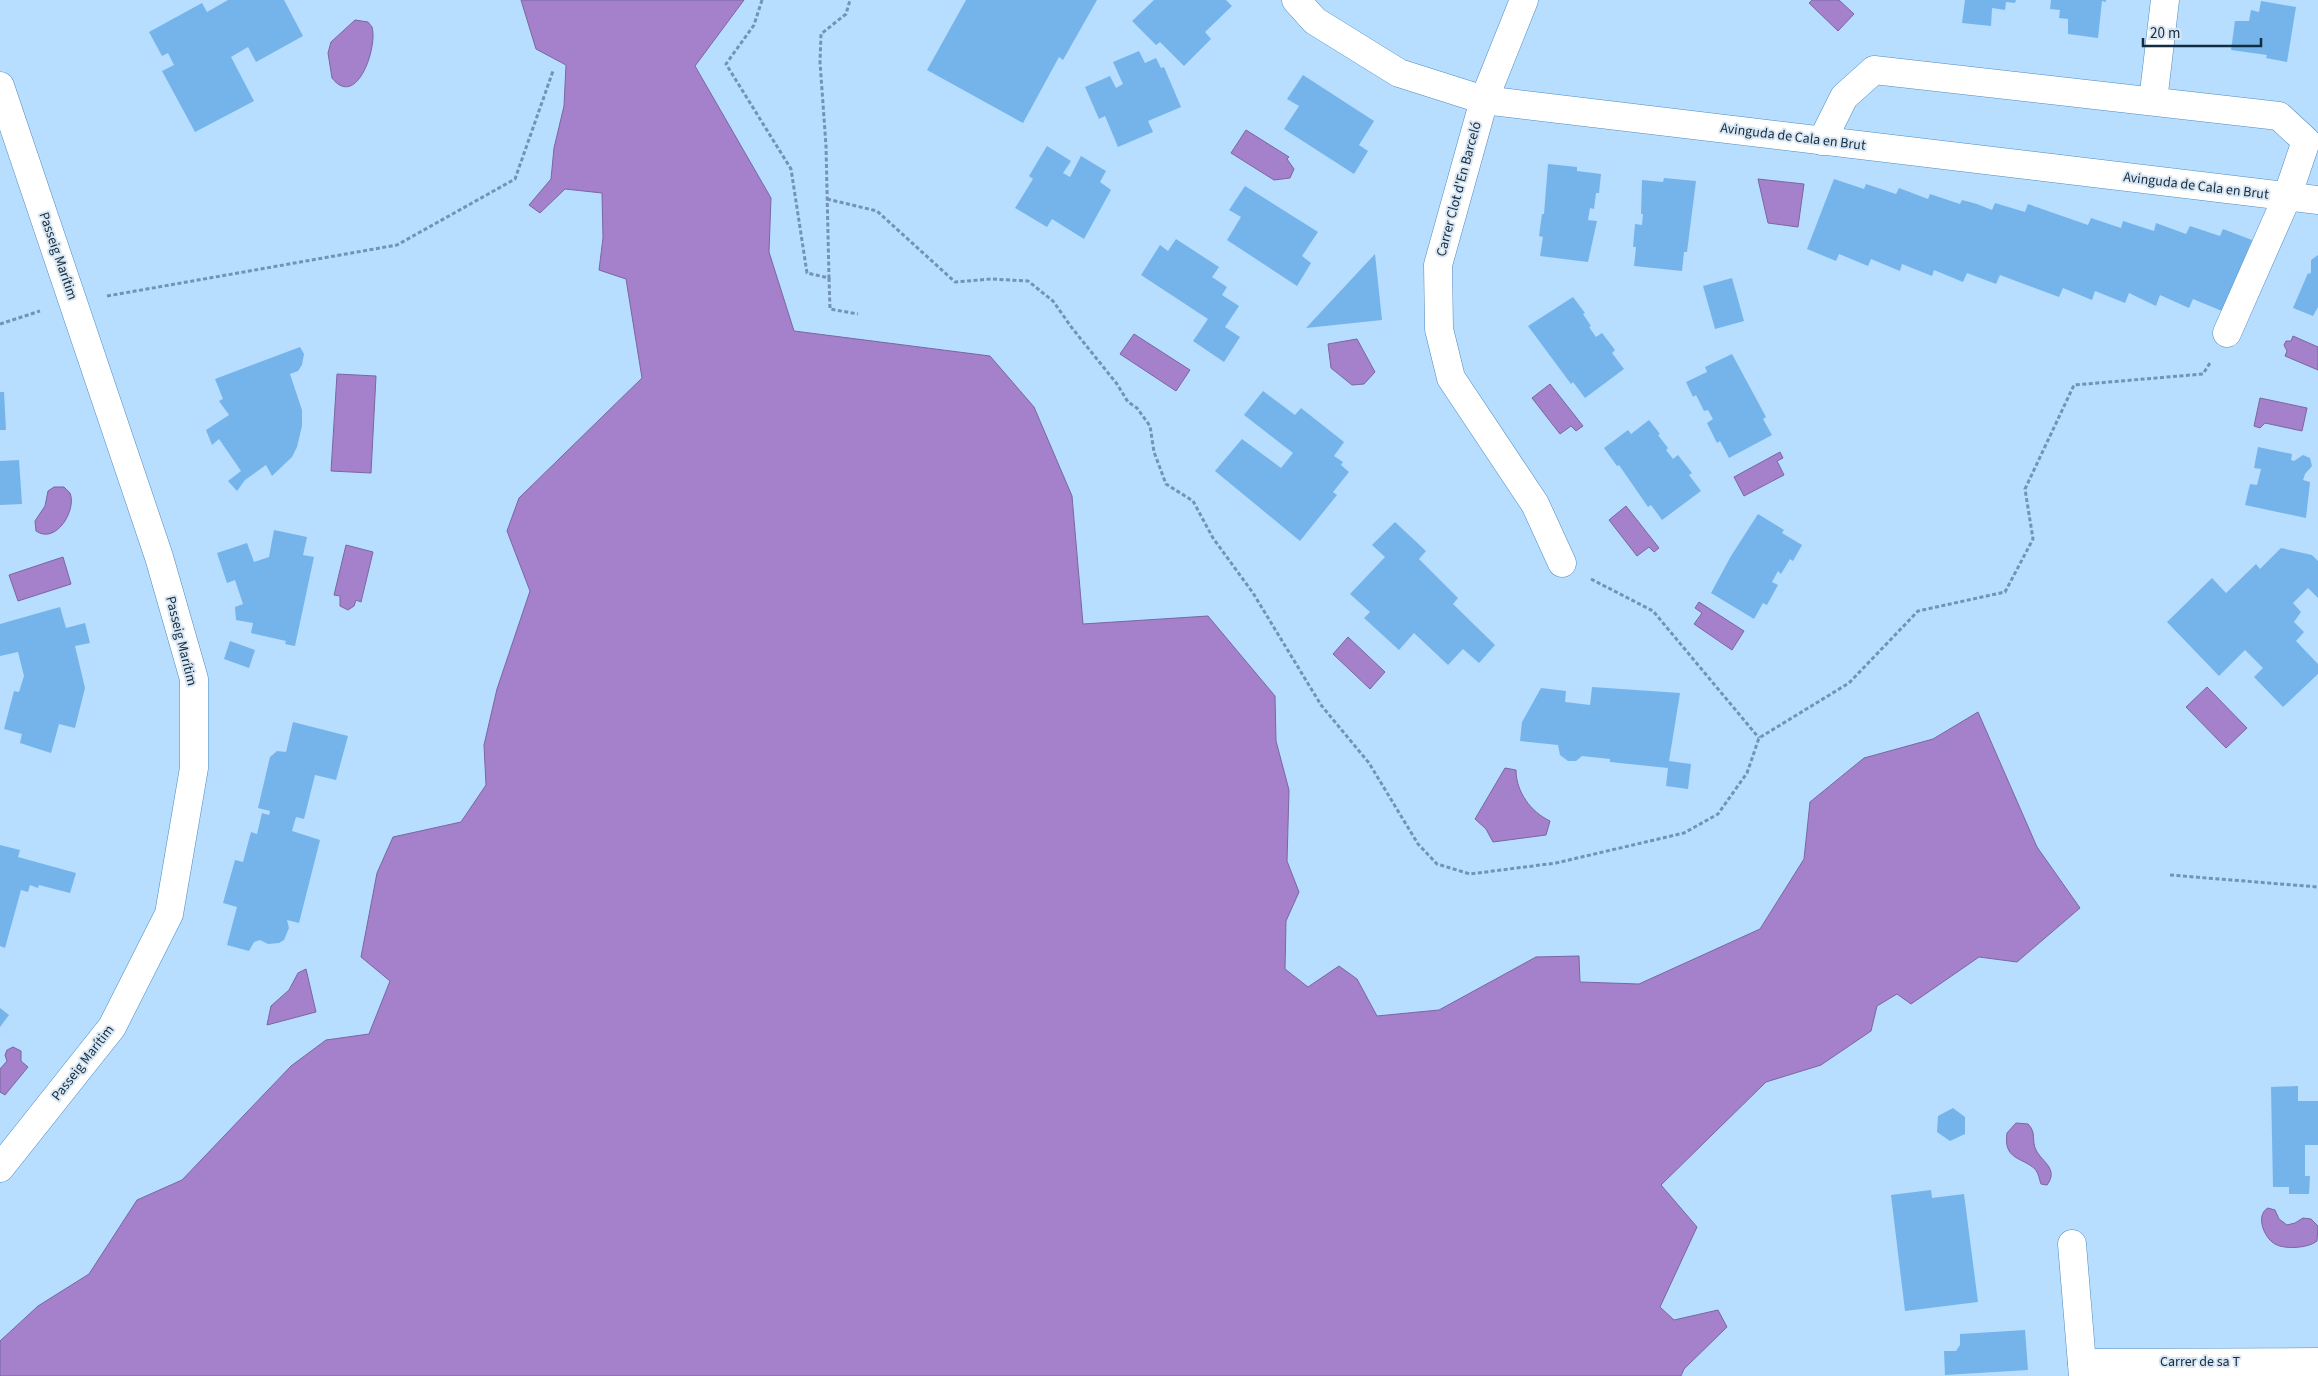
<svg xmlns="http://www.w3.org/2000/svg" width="2318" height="1376" viewBox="0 0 2318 1376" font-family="'Source Sans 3',sans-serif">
<rect width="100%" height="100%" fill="#b7ddff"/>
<!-- water -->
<g fill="#a580cb" stroke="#7967a2">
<polygon points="521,0 744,0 695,66 771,198 769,252 794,331 990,356 1034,407 1072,496 1083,624 1208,616 1275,696 1276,741 1289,790 1287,861 1299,892 1286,921 1285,969 1308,987 1339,966 1357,979 1377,1016 1439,1010 1536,957 1579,956 1580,982 1639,984 1760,929 1804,859 1810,802 1864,758 1933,739 1978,712 2037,847 2080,908 2017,962 1979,957 1911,1004 1897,994 1877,1006 1871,1031 1821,1065 1766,1082 1661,1185 1697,1227 1660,1307 1674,1320 1718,1310 1727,1327 1684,1369 1681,1376 0,1376 0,1341 38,1306 89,1274 137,1200 182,1180 291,1066 326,1040 369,1034 390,981 361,957 377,873 393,837 461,822 486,785 484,745 497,689 530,591 507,531 519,498 642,378 626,279 599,270 603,238 602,193 565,189 540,213 529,205 551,179 554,148 564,106 566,65 536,49"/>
<polygon points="1812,0 1839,0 1854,14 1838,31 1809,3"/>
<path d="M355,20l13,2 4,5c6,19 -15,83 -40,51l-4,-25 3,-11z"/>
<polygon points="1246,130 1289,157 1287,159 1294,169 1290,178 1274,180 1231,153"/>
<polygon points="1758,179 1804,184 1798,227 1768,223"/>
<polygon points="1134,334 1190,370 1176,391 1120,354"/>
<polygon points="2293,336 2318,347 2318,370 2285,356 2287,351 2284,345 2286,341 2291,341"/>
<polygon points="1357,339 1375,372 1364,384 1352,385 1331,368 1328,344"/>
<polygon points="337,374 376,376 371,473 331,471"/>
<polygon points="1550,384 1583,426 1576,431 1571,426 1560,434 1532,398"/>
<polygon points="2260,398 2307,408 2302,431 2265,423 2260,428 2254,426"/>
<polygon points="1780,452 1783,458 1777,461 1784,475 1744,496 1734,477"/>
<path d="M54,487h10l6,6c7,17 -14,52 -34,38l-1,-10 10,-15 3,-15z"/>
<polygon points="1626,506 1659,548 1654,552 1649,547 1637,556 1609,520"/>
<polygon points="346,545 373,552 361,602 356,600 354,606 348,610 340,606 340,596 334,595"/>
<polygon points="63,557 71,584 18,601 9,575"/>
<polygon points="1699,602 1744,631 1732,650 1694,624 1702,613 1695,608"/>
<polygon points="1348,637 1385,672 1370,689 1333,654"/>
<polygon points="2207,687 2247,728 2226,748 2186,707"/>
<path d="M1505,768l11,2c0,22 15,42 34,51l-4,14 -53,7 -7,-13 -11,-10z"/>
<polygon points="306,969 316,1012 267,1025 271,1006 289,990 298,973"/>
<polygon points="13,1047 21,1051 21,1061 28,1067 5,1095 0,1092 0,1069 7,1061 5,1055 7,1050"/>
<path d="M2016,1123l12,1c9,9 3,16 8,26 6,12 23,19 11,35l-6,-1c-2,-5 -2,-10 -6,-15 -13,-12 -32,-9 -28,-36z"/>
<path d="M2268,1208l7,2 4,9 8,6 8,-2 8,-5 8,1 7,7 -1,15c-8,7 -32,9 -42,3 -11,-6 -20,-29 -7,-36z"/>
</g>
<!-- building -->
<g fill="#75b4eb">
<polygon points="228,0 284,0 303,36 256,62 248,47 231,57 254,101 195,132 162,71 174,65 168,53 162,56 149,32 202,3 207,12"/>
<polygon points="966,0 1097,0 1063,60 1059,57 1023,123 927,70"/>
<polygon points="1154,0 1226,0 1232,6 1205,32 1211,39 1184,66 1160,42 1156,45 1132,21"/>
<polygon points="1965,0 2016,0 2015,3 2006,2 2005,10 1992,8 1991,26 1962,23"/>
<polygon points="2051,0 2106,0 2106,2 2102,1 2098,38 2068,34 2068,19 2059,18 2060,10 2050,9"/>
<polygon points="2261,1 2296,7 2287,62 2266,58 2267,55 2231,50 2235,21 2249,21 2251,10 2259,12"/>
<polygon points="1139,51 1145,63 1156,58 1161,68 1164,67 1181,107 1148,121 1153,132 1118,147 1105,116 1099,119 1085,87 1110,76 1116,88 1123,84 1113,62"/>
<polygon points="1303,75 1374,121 1359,145 1368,151 1354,174 1284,129 1299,106 1287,99"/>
<polygon points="1047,146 1071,161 1063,173 1070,177 1081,156 1106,171 1100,182 1111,190 1084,239 1052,219 1047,227 1015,208 1033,179 1029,176"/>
<polygon points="1548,164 1577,167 1577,171 1601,174 1599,193 1596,193 1594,209 1590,208 1588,220 1597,221 1588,262 1540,256 1543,237 1539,236 1542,214 1544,214"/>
<polygon points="1664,178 1696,181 1687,252 1684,252 1682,271 1634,266 1636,247 1633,247 1635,224 1642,225 1643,214 1641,214 1642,180 1663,182"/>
<polygon points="1834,179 1864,189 1866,184 1896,194 1899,188 1928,199 1930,194 1960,204 1962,200 1977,204 1992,210 1995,203 2025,212 2028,204 2088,225 2091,218 2121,228 2123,221 2154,231 2156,223 2186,234 2190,226 2220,236 2223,229 2252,240 2222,311 2193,299 2189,308 2160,295 2156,306 2129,293 2125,303 2095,291 2092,300 2063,288 2059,297 2000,275 1996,284 1967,273 1963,282 1934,270 1932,276 1902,264 1900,271 1871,259 1868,266 1839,254 1836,261 1807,249"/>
<polygon points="1245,186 1318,232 1302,256 1311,263 1297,286 1227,240 1241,217 1229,210"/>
<polygon points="1176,239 1219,267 1212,277 1227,287 1222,295 1239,306 1225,327 1240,337 1224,362 1193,341 1208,319 1141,275 1160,245 1168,251"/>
<polygon points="1375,254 1382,320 1306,328"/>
<polygon points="2318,255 2318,307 2313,316 2293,308 2308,273 2310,274 2311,271 2311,260"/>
<polygon points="1732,278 1744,321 1715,329 1703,286"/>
<polygon points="1573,297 1585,313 1583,314 1591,326 1589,327 1596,337 1602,333 1615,350 1612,353 1624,369 1585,398 1573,382 1571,384 1528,326"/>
<polygon points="300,347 304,354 302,365 298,371 290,374 302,410 302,426 297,447 292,457 272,476 266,465 245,480 237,491 228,481 241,471 219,439 212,445 206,430 229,415 219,401 223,399 215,379"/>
<polygon points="1732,354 1766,417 1763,419 1772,435 1729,458 1720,441 1717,443 1707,423 1713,419 1708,410 1704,411 1696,395 1693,397 1686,382 1707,372 1705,367"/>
<polygon points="1263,391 1295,415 1301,408 1344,442 1334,456 1343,462 1341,465 1349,472 1333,492 1337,495 1300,541 1215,471 1242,439 1281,468 1293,453 1244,415"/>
<polygon points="0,392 4,392 6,430 0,430"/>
<polygon points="1649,420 1660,434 1658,435 1668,448 1666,450 1673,459 1678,455 1692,473 1689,475 1701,491 1662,520 1651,505 1648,507 1619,465 1617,466 1604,448 1628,430 1631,434"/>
<polygon points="2258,447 2292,454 2291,460 2294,461 2303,455 2310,458 2312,466 2305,474 2303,480 2310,482 2306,518 2245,505 2250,484 2257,485 2261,469 2254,468"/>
<polygon points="19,460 22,504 0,505 0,461"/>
<polygon points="1758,514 1784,530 1782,533 1802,545 1793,561 1790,559 1781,574 1778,571 1772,582 1778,585 1767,605 1763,603 1754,619 1711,593 1731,556"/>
<polygon points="1395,522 1426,551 1419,559 1458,598 1453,604 1495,645 1479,663 1463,649 1448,665 1414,633 1399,650 1364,618 1370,612 1350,594 1385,557 1372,545"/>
<polygon points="274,530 307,537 303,555 314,557 295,646 285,644 286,641 251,633 253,623 236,620 235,607 243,604 235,580 227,583 217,553 247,543 254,562 269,557"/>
<polygon points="2281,548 2312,555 2318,561 2318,598 2308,588 2293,603 2301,612 2294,622 2304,632 2296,641 2318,664 2318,674 2283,707 2254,677 2263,668 2245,650 2219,676 2167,622 2212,578 2226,593 2256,564 2260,569"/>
<polygon points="60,607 66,628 85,623 90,643 75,646 85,688 75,728 59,724 51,753 20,743 22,734 4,729 14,691 19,692 24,676 18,652 0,656 0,624"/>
<polygon points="230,641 255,650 249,668 224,659"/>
<polygon points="1592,687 1680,693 1669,761 1691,764 1688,789 1666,786 1668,768 1610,762 1610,759 1582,756 1576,761 1568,761 1560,755 1558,745 1520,741 1522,722 1541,688 1566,691 1565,702 1590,705"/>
<polygon points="293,722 348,736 336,780 315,775 304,819 296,817 292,831 320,840 299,923 287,920 289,928 284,940 279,943 268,944 260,940 254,942 249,951 227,945 237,907 223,903 235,860 243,862 251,832 257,834 262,813 269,815 270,811 258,808 270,757 277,751 286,752"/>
<polygon points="0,845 20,850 18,857 76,873 70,893 39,885 38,888 30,885 28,892 21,890 5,948 0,946"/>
<polygon points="0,1008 9,1015 0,1027"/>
<polygon points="2298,1086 2298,1101 2318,1101 2318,1145 2305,1145 2305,1176 2310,1176 2309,1194 2289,1194 2289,1187 2273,1187 2271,1087"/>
<polygon points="1953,1108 1965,1117 1965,1134 1950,1141 1937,1132 1938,1116"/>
<polygon points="1931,1190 1932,1198 1964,1194 1978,1302 1905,1311 1891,1195"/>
<polygon points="2025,1330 2028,1370 1945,1375 1944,1351 1956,1351 1960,1345 1960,1334"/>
</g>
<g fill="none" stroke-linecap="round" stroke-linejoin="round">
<defs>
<g id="minor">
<polyline points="1296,0 1315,21 1399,73 1484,100 2318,200"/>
<polyline points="1524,0 1484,100 1438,265 1439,329 1451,378 1535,504 1562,563"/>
<polyline points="0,86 159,557 194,679 194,768 169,914 112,1027 0,1168"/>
<polyline points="2153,101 2165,0"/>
<polyline points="1822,141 1844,97 1874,70 2279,116 2306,141 2287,197 2227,333"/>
<polyline points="2072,1244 2083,1376"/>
<polyline points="2082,1363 2318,1362"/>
</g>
</defs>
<!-- minor casing -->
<use href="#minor" stroke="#4f8cc1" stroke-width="29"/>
<!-- path -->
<g stroke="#7394b1" stroke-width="3" stroke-dasharray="4 2.5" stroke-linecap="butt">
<polyline points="762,0 754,25 726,64 791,169 807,273 829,278 826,146 820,62 821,34 846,14 850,0"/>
<polyline points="827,199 877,211 955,282 991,279 1028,281 1053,301 1072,328 1117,384 1128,402 1137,408 1150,426 1154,452 1166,484 1193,501 1213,538 1253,593 1321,705 1369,763 1418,844 1437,864 1470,874 1556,863 1684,833 1718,814 1747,773 1759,738 1849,683 1918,611 2005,592 2033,539 2025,489 2074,385 2203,374 2210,363"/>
<polyline points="829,278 830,309 858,314"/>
<polyline points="107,296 397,245 515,179 553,71"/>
<polyline points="0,324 40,311"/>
<polyline points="1591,579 1653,611 1759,738"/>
<polyline points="2170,875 2318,887"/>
</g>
<!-- minor -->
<use href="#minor" stroke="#fff" stroke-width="28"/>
</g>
<g text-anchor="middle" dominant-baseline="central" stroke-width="4" stroke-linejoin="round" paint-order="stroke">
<!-- street labels -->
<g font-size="14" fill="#122c41" stroke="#dae7f2">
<text transform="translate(1793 137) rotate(7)">Avinguda de Cala en Brut</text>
<text transform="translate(2196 186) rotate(7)">Avinguda de Cala en Brut</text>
<text transform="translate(1459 189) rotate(-75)">Carrer Clot d'En Barceló</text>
<text transform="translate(58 256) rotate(71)">Passeig Marítim</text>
<text transform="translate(181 641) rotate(76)">Passeig Marítim</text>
<text transform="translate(83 1063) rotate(-52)">Passeig Marítim</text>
<text x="2200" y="1362">Carrer de sa T</text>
</g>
</g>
<!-- scale -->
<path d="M2143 38v8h118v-8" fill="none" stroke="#122c41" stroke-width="2.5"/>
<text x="2150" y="38" font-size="15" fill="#122c41" stroke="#dae7f2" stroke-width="4" paint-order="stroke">20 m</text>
</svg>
